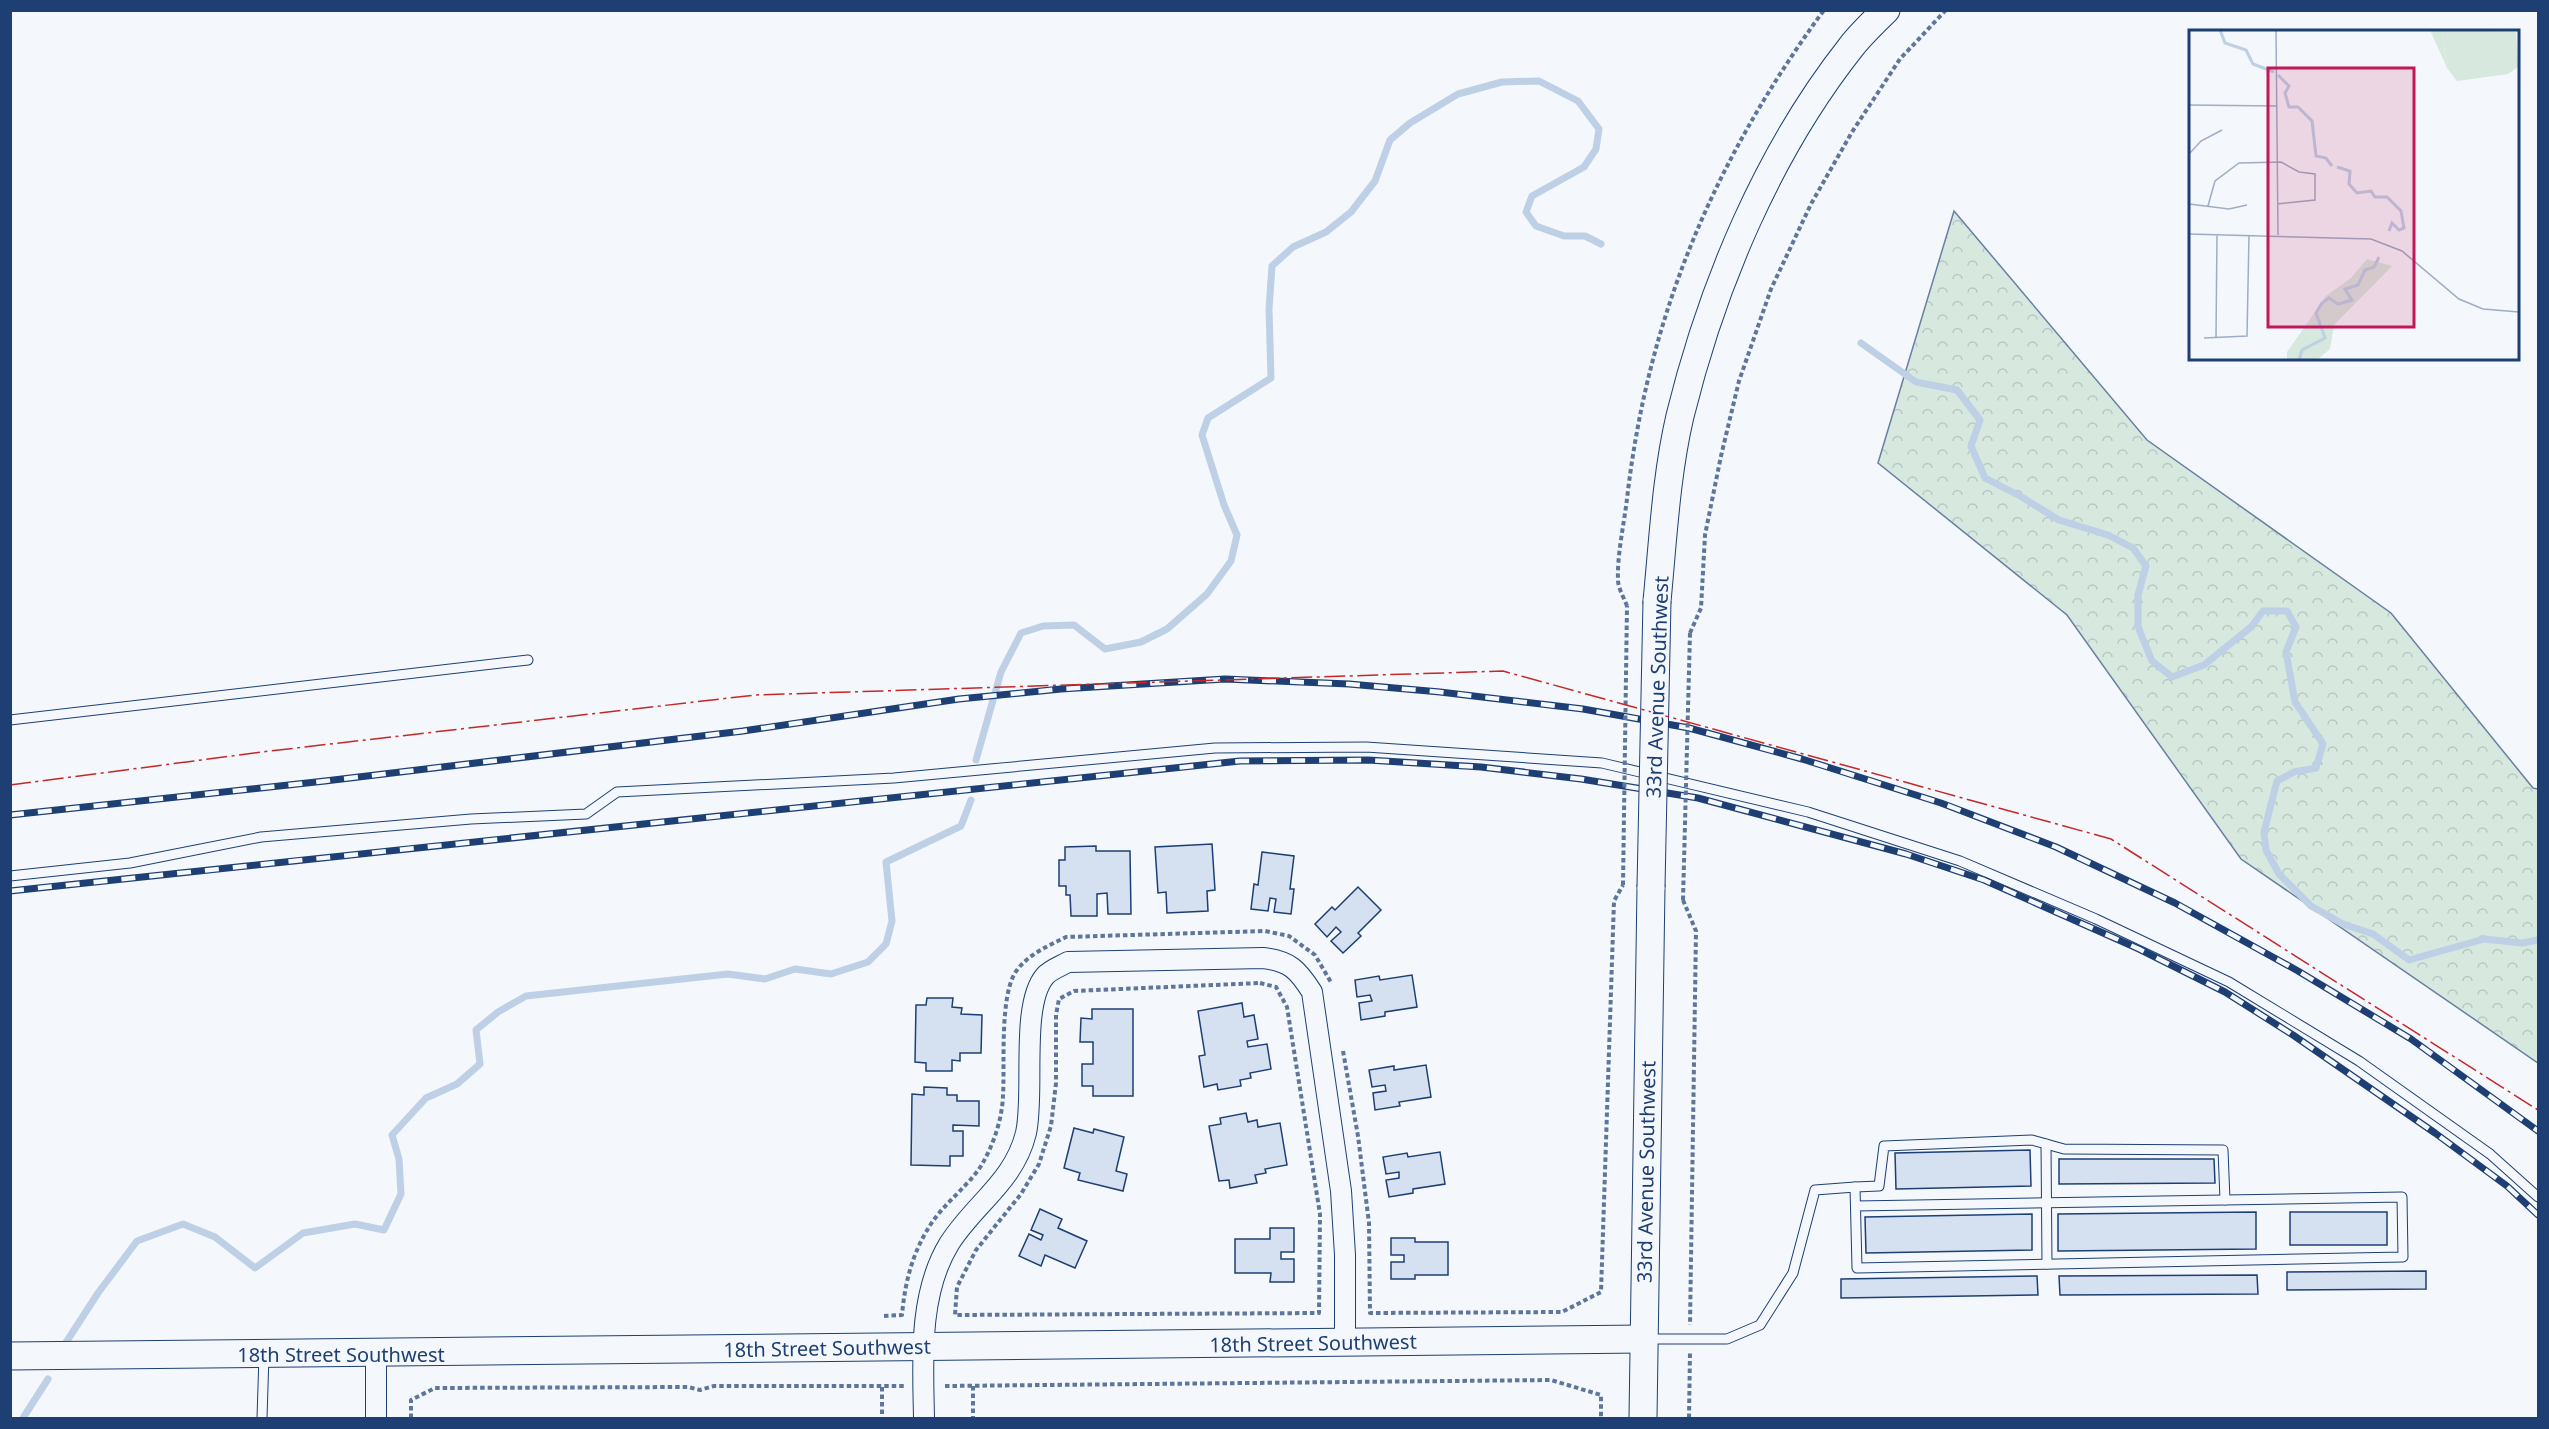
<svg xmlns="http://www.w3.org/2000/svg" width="2549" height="1429" viewBox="0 0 2549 1429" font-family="'Noto Sans',sans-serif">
<defs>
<pattern id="forest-crowns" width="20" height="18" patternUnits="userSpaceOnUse" patternTransform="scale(1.5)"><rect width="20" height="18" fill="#d7e8df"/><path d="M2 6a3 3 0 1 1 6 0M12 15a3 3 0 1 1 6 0" fill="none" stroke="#b8c8c3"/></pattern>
</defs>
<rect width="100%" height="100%" fill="#f4f7fb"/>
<!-- forest -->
<polygon fill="url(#forest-crowns)" stroke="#687fa3" stroke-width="1.5" points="1954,211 2147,440 2391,613 2533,788 2538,789 2538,1063 2241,859 2067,615 1878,463"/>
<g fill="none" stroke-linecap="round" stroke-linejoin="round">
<!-- stream -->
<g stroke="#bed0e5" stroke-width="7">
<polyline points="1861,343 1916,382 1957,390 1980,420 1971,446 1985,478 2020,496 2059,520 2108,535 2133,548 2146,566 2138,595 2138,627 2152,661 2172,677 2204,665 2251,627 2263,611 2287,611 2296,627 2286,652 2295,702 2323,744 2316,768 2294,772 2277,781 2264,832 2266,850 2279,874 2311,906 2343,924 2373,934 2409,960 2484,939 2522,943 2538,940"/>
<polyline points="976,760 1001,672 1021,633 1043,626 1074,625 1105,649 1141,642 1167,629 1207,594 1231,561 1237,535 1224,505 1202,435 1208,418 1271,378 1269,309 1272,266 1293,247 1326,232 1351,212 1375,181 1390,140 1410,123 1458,94 1502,82 1539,81 1578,101 1599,129 1596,149 1584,167 1532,196 1526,212 1536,226 1564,236 1585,236 1601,244"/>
<polyline points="65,1344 98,1293 137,1241 183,1224 215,1237 255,1268 303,1233 355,1224 384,1230 401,1194 399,1159 392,1135 426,1098 457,1084 480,1064 476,1030 498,1012 526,996 728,974 765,979 795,969 831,974 868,962 886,944 892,921 886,862 961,826 971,800"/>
<polyline points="23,1418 48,1379"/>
</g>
</g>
<!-- building -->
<g fill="#d5e0f0" stroke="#1d3f73" stroke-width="1.5">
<polygon points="1212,844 1215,890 1207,891 1208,911 1167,913 1166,892 1158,893 1155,847"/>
<polygon points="1096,846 1096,851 1130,851 1131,914 1108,914 1107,893 1097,894 1097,916 1071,916 1070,895 1066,895 1066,886 1059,886 1059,860 1065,860 1065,847"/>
<polygon points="1262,852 1294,856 1290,889 1294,889 1291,914 1274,912 1276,899 1270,898 1268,911 1251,909 1254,884 1258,885"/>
<polygon points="1358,887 1381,910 1358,933 1361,936 1343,953 1331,941 1341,932 1336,927 1327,937 1315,924 1332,907 1335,910"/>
<polygon points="1412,975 1417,1007 1385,1012 1385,1016 1361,1020 1359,1003 1372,1001 1370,995 1357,997 1355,980 1379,976 1380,980"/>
<polygon points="927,998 953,998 952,1007 962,1008 961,1014 982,1015 981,1053 960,1053 960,1061 952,1060 952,1071 926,1071 926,1063 915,1062 916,1005 926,1005"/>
<polygon points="1242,1003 1244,1017 1254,1015 1258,1039 1247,1041 1248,1047 1267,1044 1271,1069 1250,1073 1251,1078 1240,1080 1241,1086 1218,1090 1217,1084 1204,1087 1199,1056 1205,1055 1198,1011"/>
<polygon points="1092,1009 1133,1009 1133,1096 1093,1096 1093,1086 1082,1086 1082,1064 1093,1064 1093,1042 1080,1042 1081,1018 1092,1019"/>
<polygon points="1426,1065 1431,1097 1399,1102 1400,1106 1375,1110 1373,1093 1386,1091 1385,1085 1372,1087 1369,1070 1394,1066 1394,1070"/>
<polygon points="924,1087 947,1088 947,1095 957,1095 957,1101 979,1101 979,1126 953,1125 953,1131 963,1131 963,1156 950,1156 950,1166 911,1165 912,1094 924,1095"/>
<polygon points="1246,1113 1248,1122 1257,1120 1258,1127 1280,1123 1287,1165 1265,1169 1266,1173 1255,1175 1257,1183 1230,1188 1229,1180 1219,1181 1209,1126 1221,1124 1220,1118"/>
<polygon points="1074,1128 1093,1133 1094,1129 1124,1137 1116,1171 1127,1174 1123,1191 1078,1180 1080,1173 1064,1168"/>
<polygon points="2030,1150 2031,1186 1896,1189 1895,1153"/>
<polygon points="1440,1152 1445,1184 1413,1189 1413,1193 1389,1197 1386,1180 1399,1178 1399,1172 1386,1174 1383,1157 1407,1153 1408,1157"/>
<polygon points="2059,1159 2214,1159 2215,1183 2059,1184"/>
<polygon points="1040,1209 1062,1219 1058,1228 1087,1241 1075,1268 1045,1255 1041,1266 1019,1256 1029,1234 1041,1240 1043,1235 1031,1230"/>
<polygon points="2256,1212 2256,1249 2058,1251 2058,1214"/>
<rect x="2290" y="1212" width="97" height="33"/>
<polygon points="2032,1214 2032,1250 1866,1253 1865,1217"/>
<polygon points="1270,1228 1294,1228 1294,1252 1281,1252 1281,1259 1294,1259 1294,1282 1270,1282 1271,1273 1235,1273 1235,1239 1270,1239"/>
<polygon points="1391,1238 1415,1238 1415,1242 1448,1242 1448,1275 1415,1275 1415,1279 1391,1279 1391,1262 1404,1262 1404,1255 1391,1255"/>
<polygon points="2426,1271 2426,1289 2287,1290 2287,1272"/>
<polygon points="2257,1275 2258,1294 2060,1295 2059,1276"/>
<polygon points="2037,1276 2038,1295 1841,1298 1841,1279"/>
</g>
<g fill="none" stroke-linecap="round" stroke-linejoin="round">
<defs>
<g id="lane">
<polyline points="10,720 528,660"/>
<polyline points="10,876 130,863 261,837 471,819 586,814 617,792 894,778 1215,748 1366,747 1602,763 1808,812 1960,861 2096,919 2229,982 2359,1061 2490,1154 2538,1197"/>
<polyline points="2046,1144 2047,1264"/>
<polyline points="1855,1187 1879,1186 1884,1146 2032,1140 2064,1149 2223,1150 2225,1200"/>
<polyline points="1646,1339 1727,1339 1760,1325 1793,1273 1815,1190 1855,1187 1857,1268 2403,1257 2402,1197 1856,1206"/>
<polyline points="262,1418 264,1355"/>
</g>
<g id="street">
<polyline points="376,1418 376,1354"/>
<path d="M924,1418c-1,-56 -6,-123 25,-174 25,-40 65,-62 77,-111 9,-40 -6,-128 19,-157 5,-6 16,-10 23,-14l195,-4c27,3 35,12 49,34l29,199 4,64v87"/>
</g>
<g id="secondary">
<path d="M1657,601c6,-61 9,-125 23,-185 32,-130 88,-264 171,-369 10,-13 23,-25 35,-37"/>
<polyline points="10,1356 1643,1339"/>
<polyline points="1643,1418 1651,887"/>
</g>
</defs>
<!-- lane casing -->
<use href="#lane" stroke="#1d3f73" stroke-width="11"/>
<!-- street casing -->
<use href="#street" stroke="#1d3f73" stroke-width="22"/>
<!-- secondary casing -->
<use href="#secondary" stroke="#1d3f73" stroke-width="29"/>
<!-- path -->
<g stroke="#5e769c" stroke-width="4" stroke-dasharray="4.5 3" stroke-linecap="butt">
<path d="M1627,606c-3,-8 -9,-18 -9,-26 -1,-25 6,-56 9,-81 21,-184 88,-340 197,-489"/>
<polyline points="1690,633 1701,608 1705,535 1721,456 1739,381 1771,289 1811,204 1852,132 1900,59 1946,10"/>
<polyline points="1683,900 1696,931 1690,1325"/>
<polygon points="1260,983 1276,987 1287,1007 1320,1214 1319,1313 955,1315 957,1287 976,1250 1021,1194 1039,1164 1051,1126 1056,1083 1056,1015 1059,999 1074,991"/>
<polyline points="1343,1051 1358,1136 1369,1223 1370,1313 1562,1312 1601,1292 1614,901 1623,885"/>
<path d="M884,1316l18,-1c3,-34 11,-65 31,-94 14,-20 35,-35 48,-55 12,-20 21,-46 22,-70 2,-30 -4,-103 14,-126 12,-16 31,-24 49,-33l199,-6 24,5 26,19 17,29"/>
<polyline points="945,1386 1551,1380 1601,1395 1601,1418"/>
<polyline points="973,1386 973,1418"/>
<polyline points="882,1387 882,1418"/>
<polyline points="411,1418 411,1400 435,1388 688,1387 700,1390 714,1386 904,1386"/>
<polyline points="1689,1418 1690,1353"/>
</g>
<!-- lane -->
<use href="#lane" stroke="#f4f7fb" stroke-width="9"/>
<!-- street -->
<use href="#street" stroke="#f4f7fb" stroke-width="20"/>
<!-- secondary -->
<use href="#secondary" stroke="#f4f7fb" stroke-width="27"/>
<defs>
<g id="rail">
<polyline points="10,815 325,781 743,731 959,699 1061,689 1225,679 1349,684 1440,692 1583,709 1689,728 1802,759 1941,803 2056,847 2175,903 2298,971 2411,1039 2538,1131"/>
<polyline points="10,891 1240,761 1368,760 1481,767 1581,779 1698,798 1906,854 1984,880 2139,949 2225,992 2293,1035 2435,1133 2507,1186 2538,1215"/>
</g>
</defs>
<!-- rail casing -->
<use href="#rail" stroke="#1d3f73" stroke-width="7"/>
<!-- rail -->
<use href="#rail" stroke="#f4f7fb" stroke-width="4.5" stroke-dasharray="14" stroke-linecap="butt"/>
<defs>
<polyline id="secondary-bridge" points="1651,887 1657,601"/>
</defs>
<!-- secondary-bridge casing -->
<use href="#secondary-bridge" stroke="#1d3f73" stroke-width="29" stroke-linecap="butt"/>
<!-- path-bridge -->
<g stroke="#5e769c" stroke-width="4" stroke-dasharray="4.5 3" stroke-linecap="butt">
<polyline points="1623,885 1627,606"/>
<polyline points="1683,900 1690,633"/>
</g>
<!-- secondary-bridge -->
<use href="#secondary-bridge" stroke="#f4f7fb" stroke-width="27"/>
<!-- power -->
<polyline stroke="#c62828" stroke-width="1.5" stroke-dasharray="21 4.5 3 4.5" stroke-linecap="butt" points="10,785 270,751 755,695 1503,671 2111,839 2538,1110"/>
</g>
<g text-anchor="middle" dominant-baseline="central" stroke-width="4.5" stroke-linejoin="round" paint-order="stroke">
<!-- street labels -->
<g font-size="20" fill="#1d3f73" stroke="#f4f7fb">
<text transform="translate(1657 687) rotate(-88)">33rd Avenue Southwest</text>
<text transform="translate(1646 1172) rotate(-89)">33rd Avenue Southwest</text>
<text transform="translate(1313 1343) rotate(-1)">18th Street Southwest</text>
<text transform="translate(827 1348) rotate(-1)">18th Street Southwest</text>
<text x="341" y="1354">18th Street Southwest</text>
</g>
</g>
<!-- overview -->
<g transform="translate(2189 30)">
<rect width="330" height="330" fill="#f4f7fb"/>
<path d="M241,0h12l5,38z" fill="#d7e8df"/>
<path d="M253,0l74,2 2,35 -10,7 -51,7 -10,-13zM178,229l25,7 -58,59 -4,24 -13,11h-30v-8l39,-56 25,-18z" fill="#d7e8df"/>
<path fill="none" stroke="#bed0e5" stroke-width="3" d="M31,0l5,13 21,7 7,14 21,8M89,45l11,11 -4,7 4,14h9l14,14 4,35 10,2 6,8M148,137l13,4 -1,13 8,9 14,-2 4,6h12l14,14 3,17 -5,2 -7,-7 -3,8M110,330l3,-10 23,-12 -9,-25 6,-10 7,-5 9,6 14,-4 -7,-11 13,-4 7,-15 9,-3 5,-10"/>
<path fill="none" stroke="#9eadc5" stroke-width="1.5" d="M87,0l2,205M0,75l87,1M0,124l12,-13 21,-11M0,174l40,5 18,-4M19,176l7,-25 24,-18 42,-1 18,10 16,2v26l-38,4M0,204l182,5 31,12 57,48 24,10 36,3M15,308l43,-2 2,-101M27,308l1,-104"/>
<path fill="#c2185b" fill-opacity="0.15" stroke="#c2185b" stroke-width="3" d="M79,38h146v259h-146z"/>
<rect width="330" height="330" fill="none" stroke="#1d3f73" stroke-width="3"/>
</g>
<!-- border -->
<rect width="2549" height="1429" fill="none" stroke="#1d3f73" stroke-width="24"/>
</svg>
